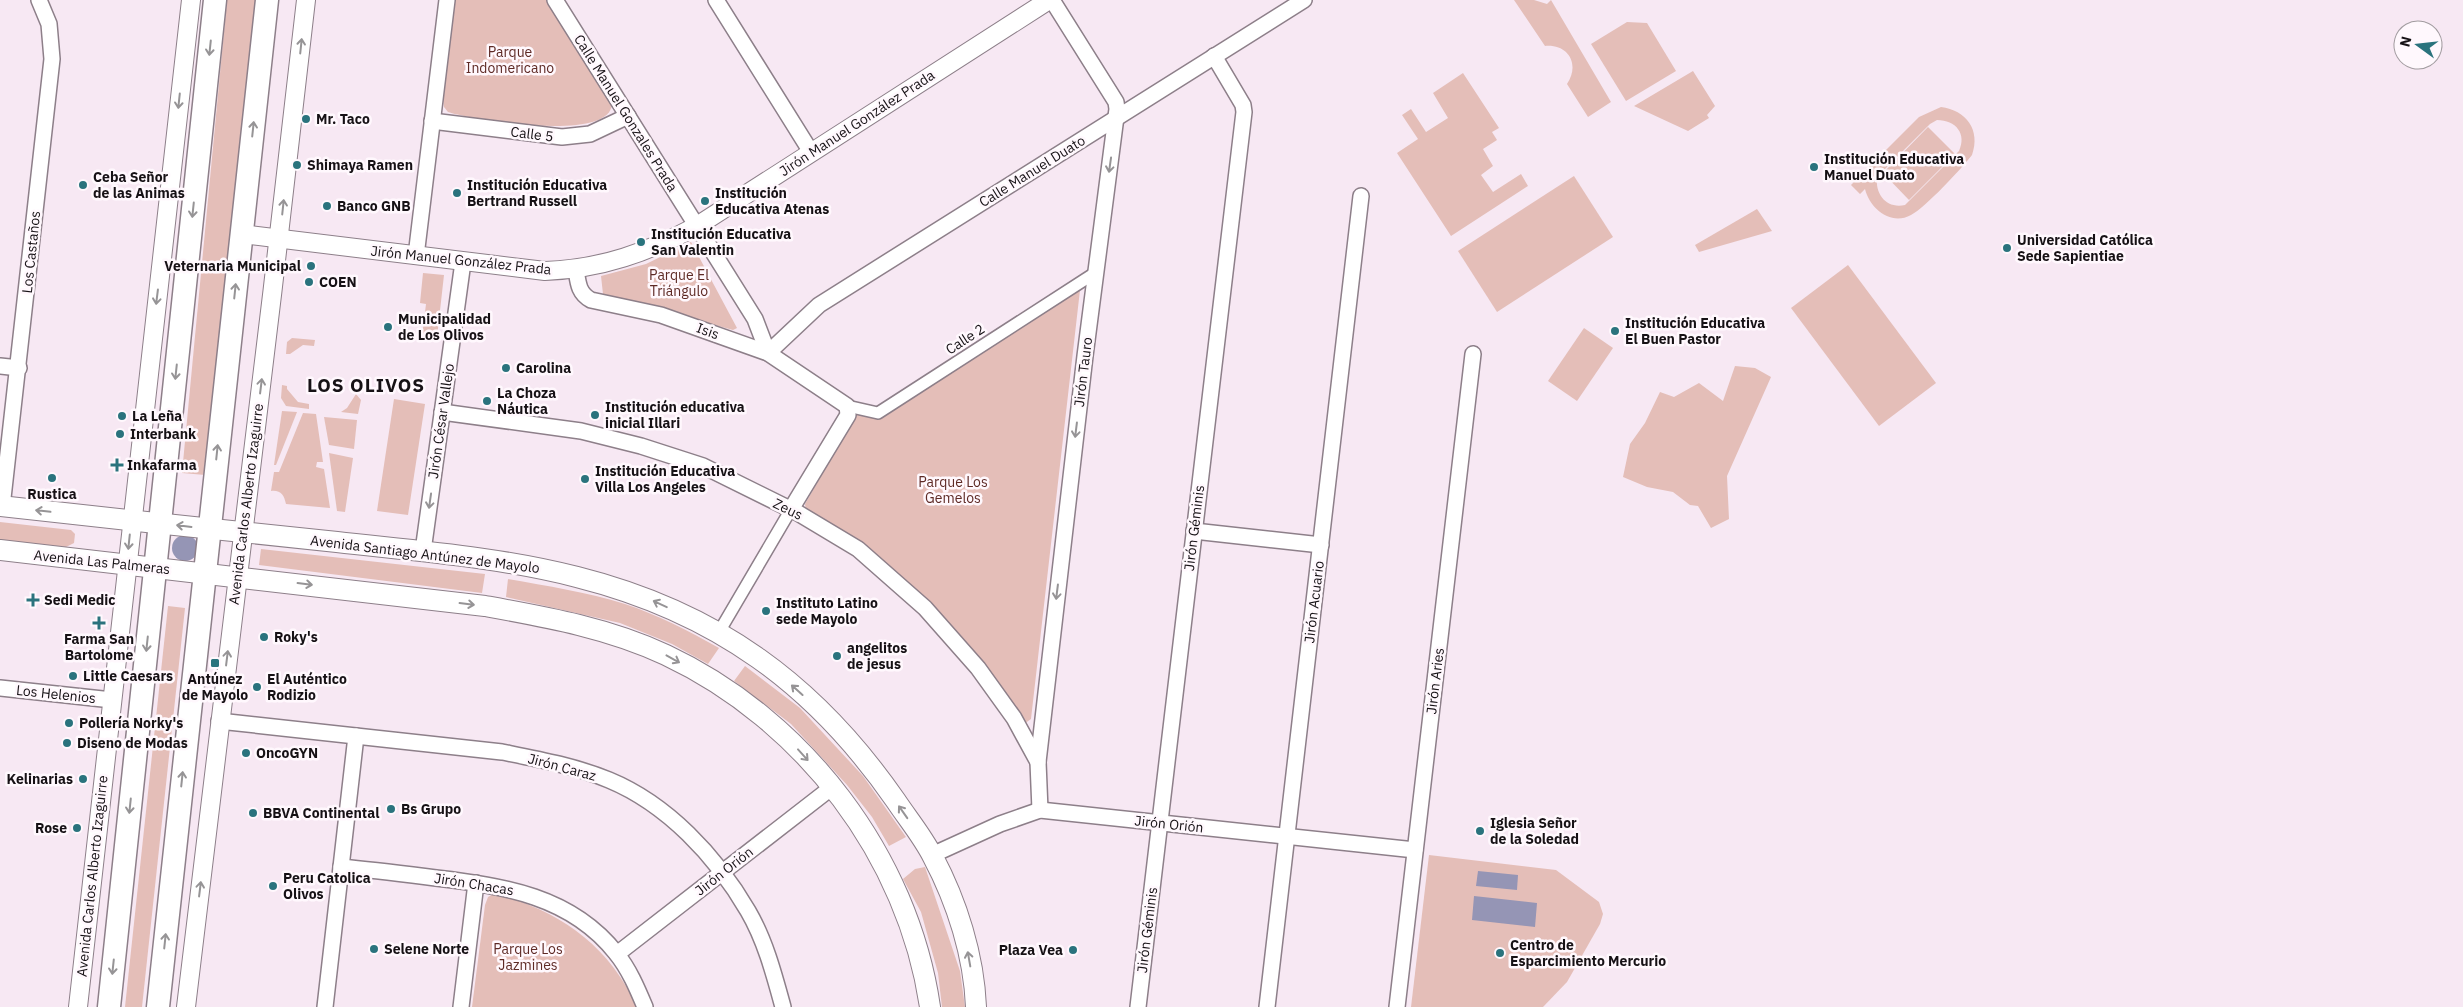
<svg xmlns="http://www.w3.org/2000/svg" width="2463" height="1007" viewBox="0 0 2463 1007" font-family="'IBM Plex Sans',sans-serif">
<rect width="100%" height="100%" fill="#f7e8f3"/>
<!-- green -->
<g fill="#e4beb8" fill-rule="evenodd">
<polygon points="227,0 256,0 205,475 182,473"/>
<path d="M455,0h92l65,104c-2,39 -140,16 -164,8l-4,-5 -1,-7z"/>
<path d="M1514,0h20l13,4 4,-4 60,102 -23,15 -21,-33c13,-19 2,-40 -22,-38z"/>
<polygon points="1627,22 1647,23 1676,71 1626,101 1591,44"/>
<polygon points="1693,71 1715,106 1707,115 1709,118 1688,131 1634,106"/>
<polygon points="1463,73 1499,128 1492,132 1497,140 1483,149 1493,166 1481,175 1493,192 1521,174 1528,186 1451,236 1397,153 1418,139 1402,115 1411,109 1426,132 1448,118 1433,93"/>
<path d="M1941,107c25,3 40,23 31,48 -10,13 -47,53 -61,60 -20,11 -41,-6 -46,-26l-5,5 -9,-9 68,-68zM1937,120c19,0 30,14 22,31l-54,54c-18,4 -30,-10 -28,-28l53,-53z"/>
<polygon points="1928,127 1955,154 1909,200 1883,173"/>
<polygon points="1574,176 1613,237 1497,312 1458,251"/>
<polygon points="1757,209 1772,231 1699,252 1695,245"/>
<polygon points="691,242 737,328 733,330 603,294 601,276 646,264"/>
<polygon points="1848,265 1936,383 1879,426 1791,308"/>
<polygon points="423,273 444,275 437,337 422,336 426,304 420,303"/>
<polygon points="1080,290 1031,719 1024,724 970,651 806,512 805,504 857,413 877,415"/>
<polygon points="1584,328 1613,348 1577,401 1548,381"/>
<polygon points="292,338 315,340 314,346 303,345 290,354 286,354 287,342"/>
<polygon points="1735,366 1755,368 1771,377 1727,476 1729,519 1711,528 1698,506 1690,505 1673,492 1647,487 1623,477 1630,444 1645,423 1660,392 1674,397 1699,383 1723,401"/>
<polygon points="282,385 287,386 287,389 298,402 309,404 309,409 286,406 281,398"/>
<polygon points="356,394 361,400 358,414 341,412 347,408"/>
<polygon points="394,399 425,404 408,515 377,511"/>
<polygon points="282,411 297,412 276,465 274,465"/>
<path d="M303,413l13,1 7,48h-6l-1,5 8,2 6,39 -44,-4c-2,-9 -5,-14 -15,-13l3,-19h5z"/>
<polygon points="324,417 357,420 354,449 329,445"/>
<polygon points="329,453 353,458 345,512 337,511"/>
<polygon points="0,522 71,530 75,534 74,543 66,547 0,540"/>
<polygon points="261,549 485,574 482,593 259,565"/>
<path d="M508,579c39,7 79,13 117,25 33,11 64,27 94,44l-11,16 -36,-20 -52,-21 -114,-26z"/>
<polygon points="168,606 185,608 142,1007 125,1007"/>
<polygon points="745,666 800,708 863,776 906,837 889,846 872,817 847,785 791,724 734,681"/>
<polygon points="1429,855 1556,870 1599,902 1603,914 1600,924 1567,982 1543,1007 1411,1007"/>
<polygon points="925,867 960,971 965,1007 942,1007 938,973 921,912 903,879 915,869"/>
<path d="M495,893c65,19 113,51 142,114h-165l13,-102 3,-8z"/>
</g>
<!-- water -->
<g fill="#9595b5">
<circle cx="185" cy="548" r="13"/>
<polygon points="1478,871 1518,875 1517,890 1476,886"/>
<polygon points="1474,896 1537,903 1535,927 1472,920"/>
</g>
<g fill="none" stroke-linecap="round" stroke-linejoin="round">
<defs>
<g id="pedestrian">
<polyline points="847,406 878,413 1095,273"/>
<polyline points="719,632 790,511"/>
</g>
<g id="minor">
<polyline points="555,0 755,319 768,353 819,305 1304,0"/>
<polyline points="716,0 811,152"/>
<polyline points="432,121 562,137 590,134 628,116"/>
<polyline points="416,256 447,0"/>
<path d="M576,269c2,13 2,24 15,31l70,15 107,38 79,53 1,9 -58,96"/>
<polyline points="0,366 19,368"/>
<polyline points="442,412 581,431 641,446 703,466 798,513 858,549 925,608 978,668 1014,718 1038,762"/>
<polyline points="2,507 52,59 49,24 39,0"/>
<polyline points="1194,531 1321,545"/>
<polyline points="423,551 463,262"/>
<polyline points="0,688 112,700"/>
<path d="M219,721l283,31c35,7 73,14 107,28 58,24 107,76 139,131 17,29 26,63 35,96"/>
<polyline points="1040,810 1038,762 1085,356 1117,109 1116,102 1052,0"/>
<polyline points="932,855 1000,824 1040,810 1415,850"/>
<path d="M341,867c32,3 63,7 95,11 68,8 135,18 180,75 13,16 21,35 29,54"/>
<polyline points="617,954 831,788"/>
<polyline points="325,1007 356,736"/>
<polyline points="461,1007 476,883"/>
<polyline points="1138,1007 1244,112 1243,105 1214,56"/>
<polyline points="1267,1007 1361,196"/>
<polyline points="1397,1007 1473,354"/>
</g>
<g id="tertiary">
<path d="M242,234l303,37c57,-2 103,-19 152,-45l352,-226"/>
<polyline points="78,1007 191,0"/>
<path d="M186,1007c39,-336 83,-671 120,-1007"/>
</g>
<g id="secondary">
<path d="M0,506c112,13 225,24 337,36 80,9 162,15 240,35 139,35 238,107 319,224 12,18 27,36 37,56 24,45 41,99 43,150"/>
<path d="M0,550l485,56c61,11 124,22 181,49 138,65 242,201 264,352"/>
</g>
<g id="primary">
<polyline points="109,1007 215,0"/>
<polyline points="158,1007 267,0"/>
</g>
</defs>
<!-- pedestrian casing -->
<use href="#pedestrian" stroke="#8d7f89" stroke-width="14"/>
<!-- minor casing -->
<use href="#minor" stroke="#8d7f89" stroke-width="18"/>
<!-- tertiary casing -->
<use href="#tertiary" stroke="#8d7f89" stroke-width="20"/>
<!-- secondary casing -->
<use href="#secondary" stroke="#8d7f89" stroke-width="22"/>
<!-- primary casing -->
<use href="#primary" stroke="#8d7f89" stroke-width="25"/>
<!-- pedestrian -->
<use href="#pedestrian" stroke="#fff" stroke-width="11"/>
<!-- minor -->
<use href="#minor" stroke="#fff" stroke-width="15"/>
<!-- tertiary -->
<use href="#tertiary" stroke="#fff" stroke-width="18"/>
<!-- secondary -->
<use href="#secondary" stroke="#fff" stroke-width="20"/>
<!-- primary -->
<use href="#primary" stroke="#fff" stroke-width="22"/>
</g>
<!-- one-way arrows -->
<defs><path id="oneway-shaft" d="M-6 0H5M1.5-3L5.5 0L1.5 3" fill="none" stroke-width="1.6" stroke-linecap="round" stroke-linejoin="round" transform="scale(1.25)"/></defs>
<g stroke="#969496">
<use href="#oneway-shaft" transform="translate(301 46) rotate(-84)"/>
<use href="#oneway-shaft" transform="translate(210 48) rotate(96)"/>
<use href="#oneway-shaft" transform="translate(179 101) rotate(96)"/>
<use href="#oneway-shaft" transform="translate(253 129) rotate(-84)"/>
<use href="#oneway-shaft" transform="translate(1110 165) rotate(98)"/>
<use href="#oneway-shaft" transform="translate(283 207) rotate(-84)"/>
<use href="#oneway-shaft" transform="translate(193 210) rotate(96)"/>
<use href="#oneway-shaft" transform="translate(235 291) rotate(-84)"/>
<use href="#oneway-shaft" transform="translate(157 297) rotate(97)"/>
<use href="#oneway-shaft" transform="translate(176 372) rotate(96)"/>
<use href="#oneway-shaft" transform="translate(261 386) rotate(-83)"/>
<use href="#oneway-shaft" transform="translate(1076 430) rotate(97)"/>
<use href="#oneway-shaft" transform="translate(217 452) rotate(-84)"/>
<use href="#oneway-shaft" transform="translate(430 501) rotate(98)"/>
<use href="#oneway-shaft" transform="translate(43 511) rotate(-174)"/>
<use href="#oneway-shaft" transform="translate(184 526) rotate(-173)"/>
<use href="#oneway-shaft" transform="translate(129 542) rotate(96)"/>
<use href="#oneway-shaft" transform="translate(305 584) rotate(7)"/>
<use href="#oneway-shaft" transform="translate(1057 592) rotate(97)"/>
<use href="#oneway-shaft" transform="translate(467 604) rotate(7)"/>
<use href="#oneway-shaft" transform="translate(660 604) rotate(-155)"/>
<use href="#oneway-shaft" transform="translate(147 644) rotate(96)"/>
<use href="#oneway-shaft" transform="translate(227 658) rotate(-83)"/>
<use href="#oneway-shaft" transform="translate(673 659) rotate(29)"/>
<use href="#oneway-shaft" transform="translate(797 690) rotate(-138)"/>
<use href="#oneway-shaft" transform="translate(803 755) rotate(48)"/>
<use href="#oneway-shaft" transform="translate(182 779) rotate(-84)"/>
<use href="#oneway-shaft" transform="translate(130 806) rotate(96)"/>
<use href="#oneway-shaft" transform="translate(903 812) rotate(-125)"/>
<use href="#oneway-shaft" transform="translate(200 889) rotate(-83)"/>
<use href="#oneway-shaft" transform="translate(165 941) rotate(-84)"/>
<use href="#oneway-shaft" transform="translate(969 959) rotate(-100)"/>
<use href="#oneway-shaft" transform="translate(113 967) rotate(96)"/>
</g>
<!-- markers -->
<g fill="#2a737d" stroke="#fff8fd" stroke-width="2">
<circle cx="306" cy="119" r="5"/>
<circle cx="297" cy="165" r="5"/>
<circle cx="1814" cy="167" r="5"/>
<circle cx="83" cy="185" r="5"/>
<circle cx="457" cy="193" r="5"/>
<circle cx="705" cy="201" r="5"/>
<circle cx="327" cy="206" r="5"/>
<circle cx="641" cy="242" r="5"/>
<circle cx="2007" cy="248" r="5"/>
<circle cx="311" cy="266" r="5"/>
<circle cx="309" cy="282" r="5"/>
<circle cx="388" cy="327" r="5"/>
<circle cx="1615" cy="331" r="5"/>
<circle cx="506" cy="368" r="5"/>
<circle cx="487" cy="401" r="5"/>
<circle cx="595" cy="415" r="5"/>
<circle cx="122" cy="416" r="5"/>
<circle cx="120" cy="434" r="5"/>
<path d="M114.5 457.5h5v5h5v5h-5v5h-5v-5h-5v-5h5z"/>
<circle cx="52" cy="478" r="5"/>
<circle cx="585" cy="479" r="5"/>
<path d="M30.5 592.5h5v5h5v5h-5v5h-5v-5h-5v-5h5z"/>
<circle cx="766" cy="611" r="5"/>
<path d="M96.5 615.5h5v5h5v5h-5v5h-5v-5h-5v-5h5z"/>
<circle cx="264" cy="637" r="5"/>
<circle cx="837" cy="656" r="5"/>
<rect x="210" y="658" width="10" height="10" rx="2.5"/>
<circle cx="73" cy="676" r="5"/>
<circle cx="257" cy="687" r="5"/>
<circle cx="69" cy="723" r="5"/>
<circle cx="67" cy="743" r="5"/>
<circle cx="246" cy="753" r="5"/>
<circle cx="83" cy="779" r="5"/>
<circle cx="391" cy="809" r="5"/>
<circle cx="253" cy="813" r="5"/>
<circle cx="77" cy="828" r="5"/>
<circle cx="1480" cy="831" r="5"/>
<circle cx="273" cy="886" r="5"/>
<circle cx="374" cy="949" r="5"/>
<circle cx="1073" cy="950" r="5"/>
<circle cx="1500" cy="953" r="5"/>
</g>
<g text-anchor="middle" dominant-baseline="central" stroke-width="5" stroke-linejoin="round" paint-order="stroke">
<!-- park labels -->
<g font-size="14" fill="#5e2a25" stroke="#fff8fd">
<text x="510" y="52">Parque<tspan x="510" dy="16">Indomericano</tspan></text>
<text x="679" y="275">Parque El<tspan x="679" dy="16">Triángulo</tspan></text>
<text x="953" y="482">Parque Los<tspan x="953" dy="16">Gemelos</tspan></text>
<text x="528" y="949">Parque Los<tspan x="528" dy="16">Jazmines</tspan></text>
</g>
<!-- street labels -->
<g font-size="14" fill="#161115" stroke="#fff8fd">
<text transform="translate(626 113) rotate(58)">Calle Manuel Gonzales Prada</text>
<text transform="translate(857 123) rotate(-33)">Jirón Manuel González Prada</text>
<text transform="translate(532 134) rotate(7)">Calle 5</text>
<text transform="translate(1032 171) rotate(-32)">Calle Manuel Duato</text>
<text transform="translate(31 252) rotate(-84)">Los Castaños</text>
<text transform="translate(461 260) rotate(6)">Jirón Manuel González Prada</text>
<text transform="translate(708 331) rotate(20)">Isis</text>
<text transform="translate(965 339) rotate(-33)">Calle 2</text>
<text transform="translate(1083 372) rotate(-83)">Jirón Tauro</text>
<text transform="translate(441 421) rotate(-82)">Jirón César Vallejo</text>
<text transform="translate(246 504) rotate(-83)">Avenida Carlos Alberto Izaguirre</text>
<text transform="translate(788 509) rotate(26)">Zeus</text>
<text transform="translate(1194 528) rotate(-83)">Jirón Géminis</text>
<text transform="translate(425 554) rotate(7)">Avenida Santiago Antúnez de Mayolo</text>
<text transform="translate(102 562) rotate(6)">Avenida Las Palmeras</text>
<text transform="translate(1314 602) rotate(-83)">Jirón Acuario</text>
<text transform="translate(1435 681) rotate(-83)">Jirón Aries</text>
<text transform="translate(56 694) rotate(6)">Los Helenios</text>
<text transform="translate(562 767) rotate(15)">Jirón Caraz</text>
<text transform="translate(1169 824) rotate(6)">Jirón Orión</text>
<text transform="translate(724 871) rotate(-38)">Jirón Orión</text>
<text transform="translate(92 876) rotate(-84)">Avenida Carlos Alberto Izaguirre</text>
<text transform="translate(474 884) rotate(9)">Jirón Chacas</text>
<text transform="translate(1147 930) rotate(-83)">Jirón Géminis</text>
</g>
<!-- poi labels -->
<g font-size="14" font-weight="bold" fill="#161115" stroke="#fff8fd" text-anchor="start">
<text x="316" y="119">Mr. Taco</text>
<text x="1824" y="159">Institución Educativa<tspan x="1824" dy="16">Manuel Duato</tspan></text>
<text x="307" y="165">Shimaya Ramen</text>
<text x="93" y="177">Ceba Señor<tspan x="93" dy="16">de las Animas</tspan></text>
<text x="467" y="185">Institución Educativa<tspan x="467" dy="16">Bertrand Russell</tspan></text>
<text x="715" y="193">Institución<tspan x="715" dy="16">Educativa Atenas</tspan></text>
<text x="337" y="206">Banco GNB</text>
<text x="651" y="234">Institución Educativa<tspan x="651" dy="16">San Valentin</tspan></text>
<text x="2017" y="240">Universidad Católica<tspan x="2017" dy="16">Sede Sapientiae</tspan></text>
<text x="301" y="266" text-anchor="end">Veternaria Municipal</text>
<text x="319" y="282">COEN</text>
<text x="398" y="319">Municipalidad<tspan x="398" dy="16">de Los Olivos</tspan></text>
<text x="1625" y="323">Institución Educativa<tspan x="1625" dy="16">El Buen Pastor</tspan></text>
<text x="516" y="368">Carolina</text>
<text x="497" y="393">La Choza<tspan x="497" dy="16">Náutica</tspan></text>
<text x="605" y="407">Institución educativa<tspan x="605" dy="16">inicial Illari</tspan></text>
<text x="132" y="416">La Leña</text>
<text x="130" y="434">Interbank</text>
<text x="127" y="465">Inkafarma</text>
<text x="595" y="471">Institución Educativa<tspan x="595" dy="16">Villa Los Angeles</tspan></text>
<text x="52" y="494" text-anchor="middle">Rustica</text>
<text x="44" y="600">Sedi Medic</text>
<text x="776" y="603">Instituto Latino<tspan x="776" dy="16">sede Mayolo</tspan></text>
<text x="274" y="637">Roky's</text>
<text x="99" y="639" text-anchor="middle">Farma San<tspan x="99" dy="16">Bartolome</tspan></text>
<text x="847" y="648">angelitos<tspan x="847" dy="16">de jesus</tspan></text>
<text x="83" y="676">Little Caesars</text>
<text x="215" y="679" text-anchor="middle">Antúnez<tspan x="215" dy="16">de Mayolo</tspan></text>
<text x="267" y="679">El Auténtico<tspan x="267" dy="16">Rodizio</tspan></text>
<text x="79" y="723">Pollería Norky's</text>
<text x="77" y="743">Diseno de Modas</text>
<text x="256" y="753">OncoGYN</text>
<text x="73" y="779" text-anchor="end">Kelinarias</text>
<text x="401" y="809">Bs Grupo</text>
<text x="263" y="813">BBVA Continental</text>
<text x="1490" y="823">Iglesia Señor<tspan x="1490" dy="16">de la Soledad</tspan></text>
<text x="67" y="828" text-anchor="end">Rose</text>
<text x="283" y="878">Peru Catolica<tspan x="283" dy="16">Olivos</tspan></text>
<text x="1510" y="945">Centro de<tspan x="1510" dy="16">Esparcimiento Mercurio</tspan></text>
<text x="384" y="949">Selene Norte</text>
<text x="1063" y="950" text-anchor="end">Plaza Vea</text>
</g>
<!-- district labels -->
<g font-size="19" font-weight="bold" letter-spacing="1" fill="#161115" stroke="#fff8fd">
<text x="366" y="385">LOS OLIVOS</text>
</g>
</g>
<!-- north arrow -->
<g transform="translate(2418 45) rotate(285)"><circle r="24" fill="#fff8fd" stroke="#a29ca0"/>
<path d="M0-4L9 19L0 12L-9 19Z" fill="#2a737d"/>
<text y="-8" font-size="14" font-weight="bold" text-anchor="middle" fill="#161115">N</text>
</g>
</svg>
